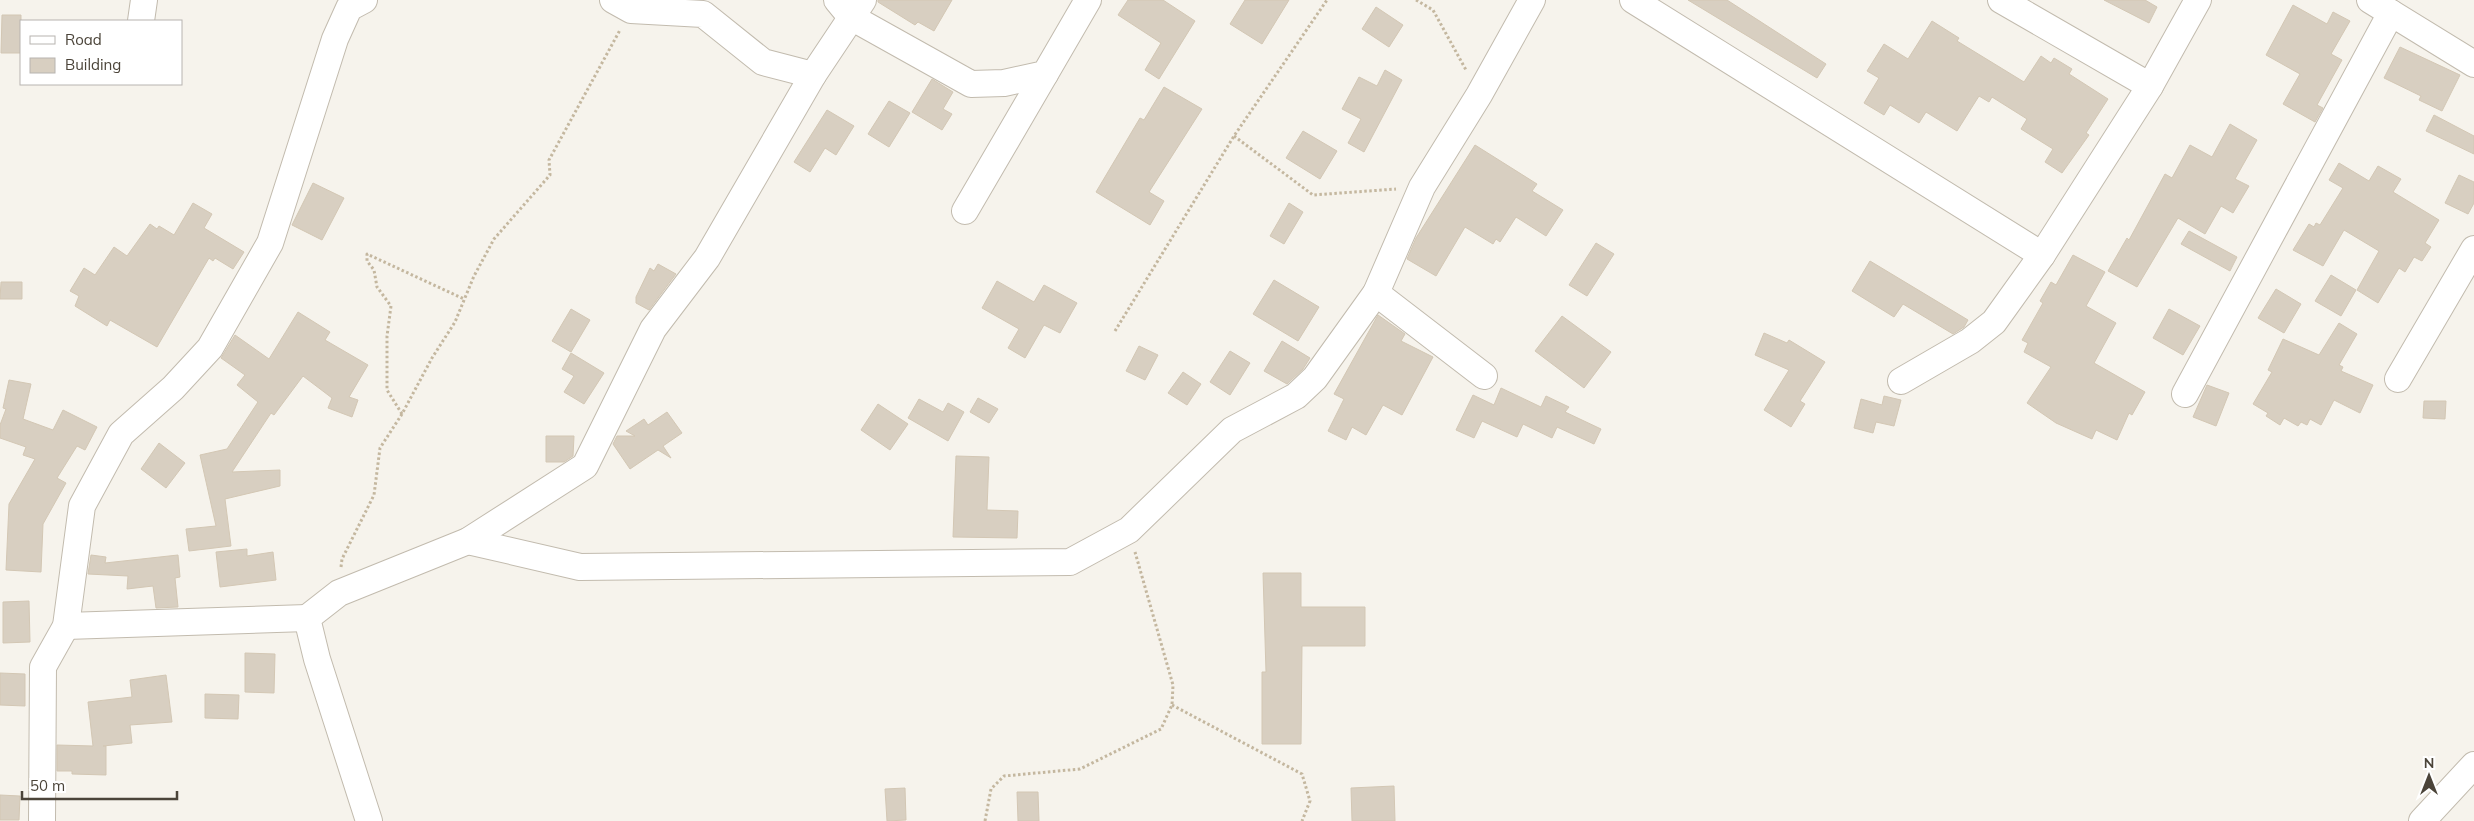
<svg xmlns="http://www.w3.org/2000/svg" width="2474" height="821" viewBox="0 0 2474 821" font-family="Mulish,sans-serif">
<rect width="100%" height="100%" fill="#f6f3ec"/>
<!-- building -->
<g fill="#d8cfc1" stroke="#d3c7b4">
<polygon points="878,0 952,0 934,31 918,22 915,25 878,2"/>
<polygon points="1128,0 1163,0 1195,21 1159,79 1145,70 1161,43 1118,15"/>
<polygon points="1245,0 1289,0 1262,44 1230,24"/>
<polygon points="1688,0 1727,0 1826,64 1817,78"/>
<polygon points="2104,0 2145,0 2157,7 2149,23"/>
<polygon points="2293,5 2327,24 2333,12 2350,21 2331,54 2342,60 2317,105 2323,108 2315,122 2283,104 2300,74 2266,55"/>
<polygon points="1376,7 1403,25 1389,47 1362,29"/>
<polygon points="2,15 21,15 21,53 1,53"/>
<polygon points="1932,21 1959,38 1957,41 2024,82 2041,56 2051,63 2054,58 2072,69 2069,74 2108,99 2086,133 2089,135 2062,173 2045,162 2053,149 2021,129 2027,119 1992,97 1989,102 1979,96 1957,131 1926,112 1919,123 1890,105 1884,115 1864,103 1879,78 1867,71 1884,44 1908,59"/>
<polygon points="2400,47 2460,75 2442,111 2419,100 2421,96 2384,78"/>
<polygon points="1385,70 1402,80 1364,152 1348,143 1361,119 1342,109 1359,77 1377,86"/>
<polygon points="932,79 953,92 943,109 952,114 942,130 912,112"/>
<polygon points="1164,87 1202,109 1149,192 1164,201 1150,225 1096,192 1140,118 1144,120"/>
<polygon points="889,101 910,113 889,147 868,134"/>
<polygon points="827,110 854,126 836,155 825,148 810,172 794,162"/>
<polygon points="2434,115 2474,136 2474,154 2426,131"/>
<polygon points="2230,124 2257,140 2235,179 2249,186 2233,213 2221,206 2205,234 2178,218 2137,287 2108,271 2127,238 2129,240 2165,174 2172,178 2190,145 2212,157"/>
<polygon points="1303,131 1337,151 1320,179 1286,158"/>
<polygon points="1475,145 1537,184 1532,191 1563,210 1546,236 1516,217 1500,242 1496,239 1493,244 1465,227 1436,276 1407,259 1416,238"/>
<polygon points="2339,163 2369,181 2378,166 2401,179 2393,192 2439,220 2425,243 2431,247 2422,261 2414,257 2405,272 2399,268 2378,303 2357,290 2379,251 2344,230 2323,266 2293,250 2309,224 2314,227 2316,223 2320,225 2343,188 2329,180"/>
<polygon points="2459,175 2474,182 2474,203 2468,214 2445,203"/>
<polygon points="313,183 344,198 322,240 292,225"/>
<polygon points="193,203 212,214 204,228 244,252 233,269 215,258 213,261 209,258 157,347 110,320 107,326 75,306 79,296 70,291 84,268 95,275 114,247 127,256 150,224 157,229 159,226 174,235"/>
<polygon points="1289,203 1303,212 1284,244 1270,236"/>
<polygon points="2189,231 2237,257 2230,271 2181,244"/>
<polygon points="1596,243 1614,254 1587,296 1569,285"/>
<polygon points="2073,255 2105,272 2086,306 2116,323 2094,363 2145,392 2132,415 2129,413 2117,440 2096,430 2092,439 2056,423 2027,403 2051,367 2024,352 2028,343 2022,340 2043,303 2040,301 2051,282 2056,285"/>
<polygon points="1870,261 1968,320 1964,327 1953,334 1903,304 1894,317 1852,291"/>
<polygon points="658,264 676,274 649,310 636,303 636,297 650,268 654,271"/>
<polygon points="2331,275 2356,290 2341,316 2315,301"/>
<polygon points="1274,280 1319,307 1298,341 1253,314"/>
<polygon points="997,281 1034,302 1044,285 1077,303 1060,333 1044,325 1025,358 1008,348 1019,329 982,308"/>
<polygon points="1,282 22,282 22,299 0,299"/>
<polygon points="2276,289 2301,304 2284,333 2258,318"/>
<polygon points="571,309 590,320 571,352 552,341"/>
<polygon points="2169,309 2200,326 2183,355 2153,338"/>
<polygon points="298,312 330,332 325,340 368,365 349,397 358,400 352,417 328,408 332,398 303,376 274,415 271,413 232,472 280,470 280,486 225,499 231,546 189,551 186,529 216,526 200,455 227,449 258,402 237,385 245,375 221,358 235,335 269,359"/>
<polygon points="1378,315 1405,334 1401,341 1433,357 1402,415 1383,405 1366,435 1352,427 1346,440 1328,431 1344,399 1334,394"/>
<polygon points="1562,316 1611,352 1584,388 1535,351"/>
<polygon points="2339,323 2357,334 2339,365 2343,367 2341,371 2373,385 2360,413 2334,400 2321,425 2310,419 2307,425 2301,422 2298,426 2284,418 2280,425 2266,416 2268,413 2253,404 2272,372 2268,370 2283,339 2319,355"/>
<polygon points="1764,333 1787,343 1789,340 1825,362 1800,401 1805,404 1791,427 1764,410 1789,370 1755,355"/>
<polygon points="1282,341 1310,358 1303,369 1287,384 1264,371"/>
<polygon points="1139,346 1158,355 1145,380 1126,371"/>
<polygon points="1230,351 1250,363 1230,395 1210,382"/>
<polygon points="571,353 604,373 584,404 564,392 574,376 562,369"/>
<polygon points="1183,372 1201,384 1187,405 1168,393"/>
<polygon points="9,380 31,384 23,419 53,430 63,410 97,427 85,450 77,446 57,478 66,483 43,524 41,572 6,570 9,504 35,459 23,455 26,447 0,438 0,425 6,409 3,408"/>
<polygon points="2207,385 2229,393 2216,426 2193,417"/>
<polygon points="1501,388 1541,407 1546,396 1569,407 1565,412 1601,429 1594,444 1557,427 1552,438 1523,424 1517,437 1482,421 1474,438 1456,430 1473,395 1494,405"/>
<polygon points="1884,396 1901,400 1894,426 1876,422 1873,433 1854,428 1861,399 1882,405"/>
<polygon points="978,398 998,409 989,423 970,412"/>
<polygon points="919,399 943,412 948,403 964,412 948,441 908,418"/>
<polygon points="2424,401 2446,401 2445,419 2423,418"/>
<polygon points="878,404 908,424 890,450 861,430"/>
<polygon points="667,412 682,433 663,446 671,458 658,450 630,469 613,444 617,436 635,436 626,431 644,419 648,425"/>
<polygon points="546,436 574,436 573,456 564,462 546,462"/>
<polygon points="159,443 185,463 166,488 141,469"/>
<polygon points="956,456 989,457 987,510 1018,511 1017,538 953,537"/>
<polygon points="247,549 247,556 273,552 276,580 220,587 216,552"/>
<polygon points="91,555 106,557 105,563 178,555 180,577 175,578 178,607 156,608 153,586 127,589 128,576 88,574"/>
<polygon points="1263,573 1301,573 1301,607 1365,607 1365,646 1302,646 1301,744 1262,744 1262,672 1266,672"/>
<polygon points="29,601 30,642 3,643 3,602"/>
<polygon points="245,653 275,654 274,693 245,692"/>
<polygon points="0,673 25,674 25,706 0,705"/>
<polygon points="166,675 172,722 130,725 132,743 103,746 106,746 106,775 72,774 72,771 57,771 57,745 93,746 88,702 132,697 130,680"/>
<polygon points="205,694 239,695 238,719 205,718"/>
<polygon points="1394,786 1395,821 1352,821 1351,788"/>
<polygon points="905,788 906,820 887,821 885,789"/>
<polygon points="1017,792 1038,792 1039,821 1018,821"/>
<polygon points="0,795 20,796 19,820 0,820"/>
</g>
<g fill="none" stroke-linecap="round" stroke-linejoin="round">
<defs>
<g id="minor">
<polyline points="613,0 631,10 703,14 763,62 813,75"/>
<polyline points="837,0 851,17 971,84 1004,83 1045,74 1088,0"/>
<polyline points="1633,0 2042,255"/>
<polyline points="2001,0 2150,86"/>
<polyline points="2370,0 2474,64"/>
<polyline points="141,21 144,0"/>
<polyline points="965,211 1045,74"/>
<polyline points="1376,293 1484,376"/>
<polyline points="2398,379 2474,249"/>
<polyline points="1901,381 1970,341 1994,322 2042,255 2150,86 2198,0"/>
<polyline points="2185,394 2391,13"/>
<polyline points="468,541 580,567 1070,562 1129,530 1232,430 1296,396 1315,378 1376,293 1422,187 1479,95 1532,0"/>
<polyline points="66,626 307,618"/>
<polyline points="42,821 43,667 66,626 82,506 121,434 173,388 210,348 270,243 335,39 349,8 364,0"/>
<polyline points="369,821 317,659 307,618 339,593 468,541 585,466 653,329 707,258 813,75 863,0"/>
<polyline points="2422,821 2474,765"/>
</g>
</defs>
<!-- minor casing -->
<use href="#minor" stroke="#c2bbae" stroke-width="28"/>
<!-- path -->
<g stroke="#c4b79f" stroke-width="3" stroke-dasharray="2.5 2.5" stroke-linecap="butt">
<polyline points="1416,0 1433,10 1466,70"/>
<polyline points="1234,136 1313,195 1396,189"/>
<polyline points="1115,331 1234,136 1327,0"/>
<polyline points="402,414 387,390 387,336 391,306 377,287 374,270 367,261 367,254 464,299"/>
<polyline points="341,567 342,559 374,495 380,448 402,414 432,358 455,322 474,276 494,239 550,175 549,160 620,30"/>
<polyline points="1172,705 1302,774 1310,801 1302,821"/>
<polyline points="985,821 991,789 1004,776 1080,769 1161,729 1172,705 1173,685 1135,552"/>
</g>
<!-- minor -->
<use href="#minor" stroke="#fff" stroke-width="26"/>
</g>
<!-- legend -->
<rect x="20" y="20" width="162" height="65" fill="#ffffff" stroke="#b7b4b0"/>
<rect x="30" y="36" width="25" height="8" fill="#ffffff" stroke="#b7b4b0"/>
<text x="65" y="45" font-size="15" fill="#4b4439">Road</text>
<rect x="30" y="58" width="25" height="15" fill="#d8cfc1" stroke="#b7b4b0"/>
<text x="65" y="70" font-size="15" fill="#4b4439">Building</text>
<!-- north arrow -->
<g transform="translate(2429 776)" stroke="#ffffff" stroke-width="4" paint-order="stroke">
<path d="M0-4L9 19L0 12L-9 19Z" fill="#4b4439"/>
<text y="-8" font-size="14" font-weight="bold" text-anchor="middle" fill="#4b4439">N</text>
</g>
<!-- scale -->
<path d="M22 791v8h155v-8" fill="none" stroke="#4b4439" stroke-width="2.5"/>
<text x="30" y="791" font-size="15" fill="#4b4439" stroke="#ffffff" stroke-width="4" paint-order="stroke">50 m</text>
</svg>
